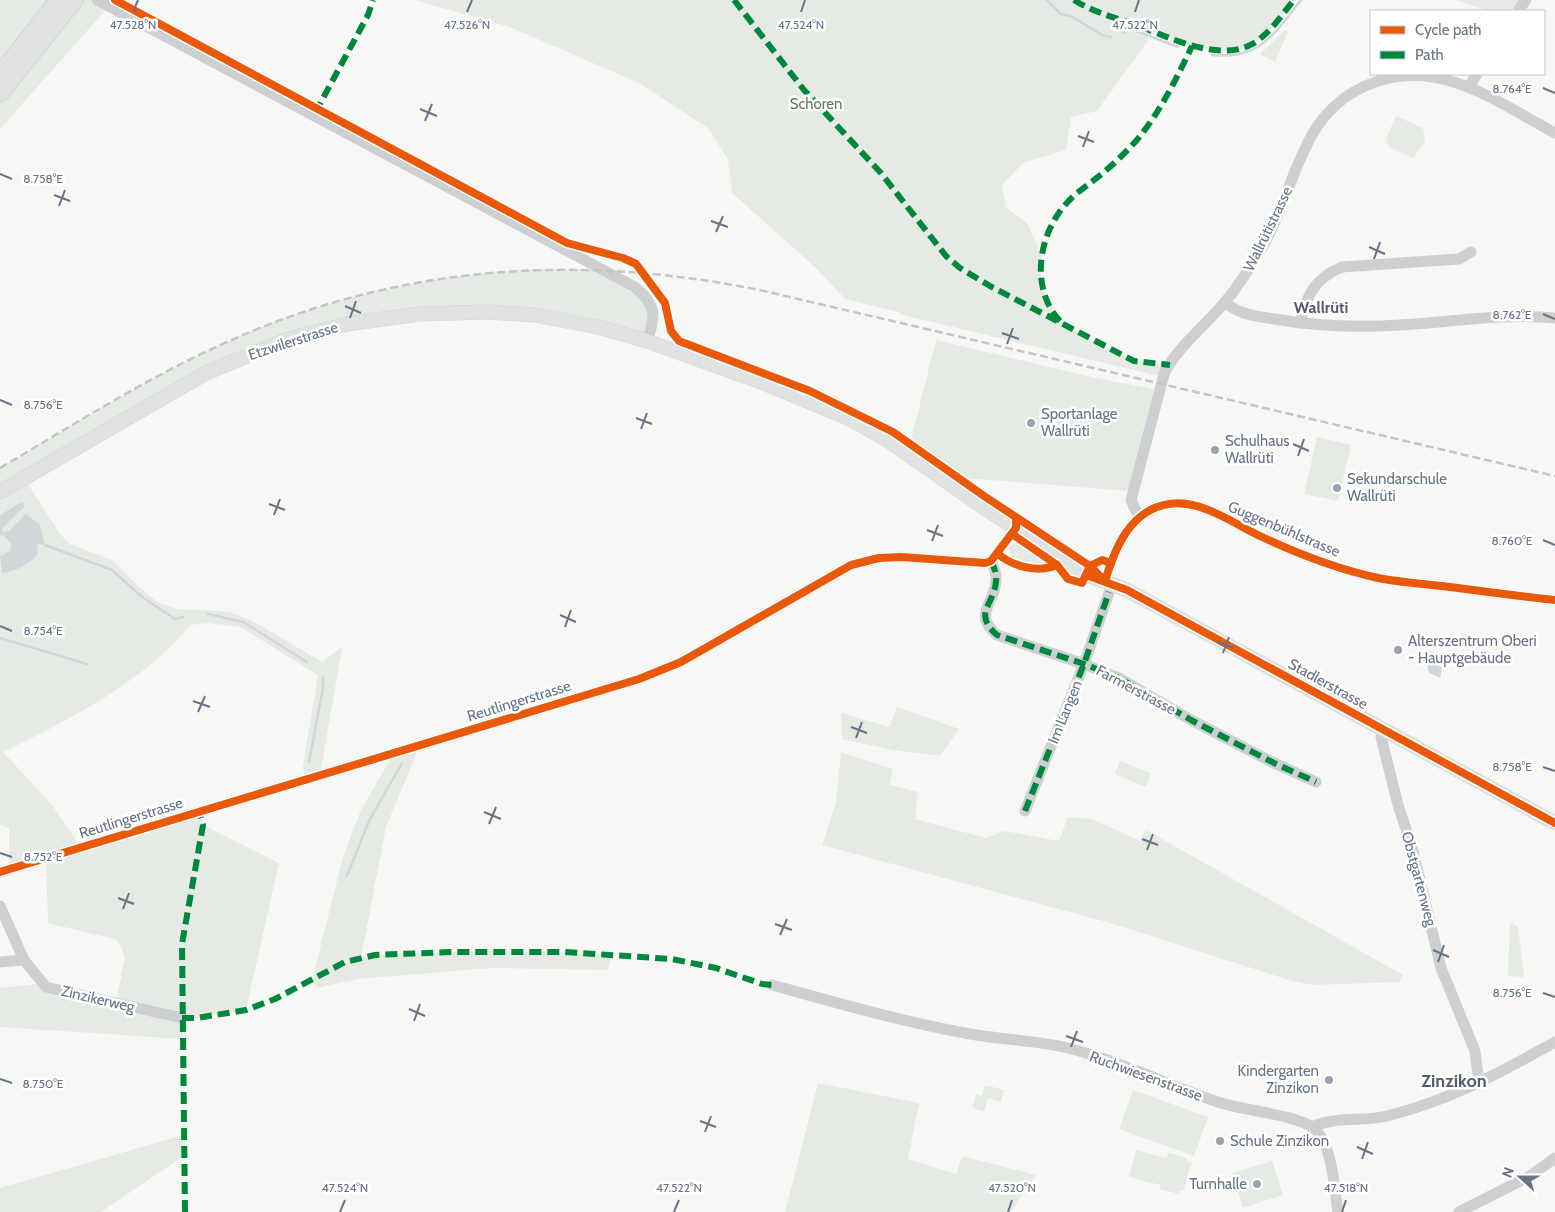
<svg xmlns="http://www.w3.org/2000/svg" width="1555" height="1212" viewBox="0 0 1555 1212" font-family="Cabin,sans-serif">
<rect width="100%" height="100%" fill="#f7f7f6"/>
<!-- green -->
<g fill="#e6eae4">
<polygon points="0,0 112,0 102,14 0,129"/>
<path d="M414,0h880c-12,15 -25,35 -43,45 -29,17 -69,-3 -97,-13l-57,79 -26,6 -5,33 -43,13 -21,22 4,23 21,15 15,33 -1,28 14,30 11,12 68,35 36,4 -7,12 -264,-63v-2l-54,-13 -30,-32 -83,-74 -4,-33 -19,-31 -68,-45 -131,-57z"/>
<polygon points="1456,0 1526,0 1518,11 1488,11"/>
<polygon points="1285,30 1288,32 1275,62 1260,54"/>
<polygon points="1396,116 1423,128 1425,141 1413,158 1389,147 1386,139"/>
<path d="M535,269h65l49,32 -2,40 -83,-21 -145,-6 -161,36 -234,128 36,56 10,10 42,16 26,26 19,16 20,7 53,3 21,8 71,42 20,-15 -22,128 -15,5 -2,-13 15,-92 -78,-48 -32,-4 -18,2c-46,57 -121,95 -187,127l49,53 29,42 118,-36 4,14 76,38 -33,147 -49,8h-14v21l-183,-12v-39l36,-4 80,19 9,-46 -7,-17 -70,-17 -2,-65 -37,11v-41l-9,-3v-357c72,-42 142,-87 218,-122 100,-47 207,-71 317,-77z"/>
<polygon points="936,340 1096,378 1154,389 1128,491 964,478 911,440"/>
<polygon points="1317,437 1351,445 1338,501 1304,494"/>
<path d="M1014,543l36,23v1c-16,-2 -38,0 -41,-19z"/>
<polygon points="897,707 959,729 940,756 893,750 842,739 841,713 890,727"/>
<path d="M420,745l-34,82 -25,131c23,-5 48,-5 72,-5 59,-3 120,-2 179,2l-4,15 -116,-2 -134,11 -41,9 -5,-8 31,-123 18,-47 33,-57z"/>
<polygon points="841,752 893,769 890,785 918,792 915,819 986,838 1005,831 1059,841 1068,817 1092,819 1140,841 1146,830 1403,975 1399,982 1313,985 1292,981 1107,922 822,845 836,802"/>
<polygon points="1120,761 1151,773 1146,787 1115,774"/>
<polygon points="1510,923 1518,926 1524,977 1508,976"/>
<polygon points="818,1083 919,1103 908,1159 956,1174 962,1156 1036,1175 1011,1212 785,1212"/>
<polygon points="985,1085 1004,1090 1001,1102 988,1098 984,1111 972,1108 976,1094 982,1096"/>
<polygon points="1133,1090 1208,1117 1194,1156 1119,1129"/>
<polygon points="185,1136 185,1155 101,1212 0,1212 0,1188 173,1138"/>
<polygon points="1136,1150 1167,1158 1168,1153 1187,1158 1187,1162 1191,1163 1184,1191 1180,1190 1179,1194 1160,1189 1160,1185 1129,1177"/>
<polygon points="1272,1161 1283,1195 1243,1208 1232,1173"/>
</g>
<!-- water -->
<g fill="#d0d6da">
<polygon points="22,502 25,506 0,531 0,515"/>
<path d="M26,514l14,11 5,20 -8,-1 1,10c-10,11 -21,17 -36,19l-2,-17 10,-5 1,-7 -9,-11 8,-3z"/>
<polygon points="1427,650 1435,653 1434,664 1442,667 1440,678 1429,673 1425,657"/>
</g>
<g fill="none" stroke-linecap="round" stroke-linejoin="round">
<!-- stream -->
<g stroke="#d0d6da" stroke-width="2.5">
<polyline points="1047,0 1061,14 1071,16 1102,35 1111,37"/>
<polyline points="1123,33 1131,29 1178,47"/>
<path d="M1212,55c48,5 62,-21 89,-55"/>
<polyline points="0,534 3,534 1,531"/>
<polyline points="45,545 112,570 142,597 175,619 183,617"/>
<polyline points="208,614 243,622 307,662"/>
<polyline points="0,638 87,664"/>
<polyline points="309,762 323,688 323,677"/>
<polyline points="347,876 369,821 402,763"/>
</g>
<defs>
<g id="major">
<polyline points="0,492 206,373 286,340 347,324 419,314 487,312 535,315 598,327 647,341 761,382 848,418 889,441 980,505 1086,575"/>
<polyline points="1079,572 1127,590 1555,823"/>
</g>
<g id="highway">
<polyline points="0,74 58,0"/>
<polyline points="0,94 75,0"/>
</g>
</defs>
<!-- major casing -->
<use href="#major" stroke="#d4d5d5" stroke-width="15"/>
<!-- highway casing -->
<use href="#highway" stroke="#d3d4d4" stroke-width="18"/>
<!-- minor -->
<g stroke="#cecfd1" stroke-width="11">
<path d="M97,0l538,287c22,18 21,30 12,54"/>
<polyline points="1518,11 1526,0"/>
<polyline points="1469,87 1477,74"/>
<path d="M1225,302c14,13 32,14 49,17 42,7 83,9 126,6 52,-3 102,-12 155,-7"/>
<path d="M1300,323c6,-27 15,-45 42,-56l117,-8 12,-7"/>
<path d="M1139,517l-8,-17 33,-126c14,-28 41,-48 61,-72 15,-17 26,-37 38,-56 20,-35 29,-76 49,-111 13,-23 33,-41 58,-51 68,-28 127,18 185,49"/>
<path d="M991,561c3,6 6,13 5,20 -2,25 -24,32 1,54l87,29 35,14 72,42 83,43 42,19"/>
<path d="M1105,581c10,-33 25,-71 64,-77 31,-5 64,19 91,32 38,18 77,33 118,42 21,4 43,6 64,8 38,5 75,10 113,14"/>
<polyline points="1385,731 1381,737 1398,805 1412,847 1441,968 1475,1051 1479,1084"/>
<polyline points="1025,811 1084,664 1112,584"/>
<polyline points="0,872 639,679 681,662 851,565 879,558 901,557 985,563 991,561 1016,528"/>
<polyline points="0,906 24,960 46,987 182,1018"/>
<polyline points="0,962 24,960"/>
<path d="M772,985c65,18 132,37 198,49 33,6 65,6 98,14 52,13 102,38 153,55 22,7 74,12 91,24 21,15 22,61 26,85"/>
<path d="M1312,1127c23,-11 50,-5 75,-11 66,-17 110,-42 168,-74"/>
<polyline points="1459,1212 1530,1176 1555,1158"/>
</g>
<!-- major -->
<use href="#major" stroke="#e1e2e2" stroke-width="14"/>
<!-- highway -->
<use href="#highway" stroke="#e1e2e2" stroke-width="16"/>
<!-- rail -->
<path stroke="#c4c5c6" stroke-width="2.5" stroke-dasharray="8 4" stroke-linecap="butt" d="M0,468c75,-44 148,-91 227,-126 172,-78 354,-89 537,-51l791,185"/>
<!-- quiet -->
<g stroke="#00873e" stroke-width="6" stroke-dasharray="12 6" stroke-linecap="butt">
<polyline points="734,0 804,90 880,172 946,256 960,268 990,286 1134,361 1170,365"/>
<path d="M1074,0c19,12 39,17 60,24 32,12 81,37 114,22 19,-8 33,-30 46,-46"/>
<polyline points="315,113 368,15 373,0"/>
<path d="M1060,321c-30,-32 -22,-85 5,-116 8,-10 19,-17 29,-25 15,-11 29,-25 42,-39 23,-27 41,-63 56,-95"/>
<path d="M991,561c3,6 6,13 5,20 -2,25 -24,32 1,54l87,29 35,14 72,42 83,43 42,19"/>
<polyline points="1025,811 1084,664 1109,592"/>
<polyline points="182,1018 197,1018 246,1010 275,999 345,962 375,955 450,952 565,952 672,959 716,968 762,984 772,985"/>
<polyline points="185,1212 182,944 203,825 199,811"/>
</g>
<defs>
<g id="cycleway">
<polyline points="115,0 567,243 623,258 636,264 665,303 671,331 679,341 810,391 893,432 984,496 1090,566 1105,581"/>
<polyline points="1012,534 1057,565 1068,579 1082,583 1090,566 1102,560 1111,563"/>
<path d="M998,554c16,13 40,19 59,11"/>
<polyline points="1086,575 1127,590 1555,823"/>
<path d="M1105,581c10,-33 25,-71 64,-77 31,-5 64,19 91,32 38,18 77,33 118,42 21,4 43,6 64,8 38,5 75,10 113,14"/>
<polyline points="0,872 639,679 681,662 851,565 879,558 901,557 985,563 991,561 1016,528 1016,518"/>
</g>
</defs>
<!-- cycleway casing -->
<use href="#cycleway" stroke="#fff" stroke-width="11"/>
<!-- cycleway -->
<use href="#cycleway" stroke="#e8590c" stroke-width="8"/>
</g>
<!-- ticks -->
<path fill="none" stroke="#667486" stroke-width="2" d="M133,12l5,-12M467,12l5,-12M801,12l4,-12M1135,12l4,-12M1543,88l12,5M420,109l17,7M425,121l7,-17M1078,136l16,6M1083,147l6,-16M0,174l12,5M54,195l16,6M59,206l6,-16M711,221l17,6M716,232l7,-16M1369,247l16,7M1374,259l6,-17M345,306l16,7M1543,314l12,5M350,318l6,-17M1002,333l17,6M1007,344l6,-16M0,400l12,5M636,418l16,6M641,429l6,-16M1293,444l16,7M1298,456l6,-17M269,504l16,6M274,515l6,-16M927,530l16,6M1543,540l12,5M932,541l6,-16M560,615l16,7M0,626l12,5M565,627l6,-17M1217,642l17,6M1223,653l6,-16M193,701l17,6M198,712l7,-16M851,727l16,6M856,738l6,-16M1543,767l12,4M484,812l17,7M489,824l7,-17M1142,839l16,6M1147,850l6,-16M0,853l12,4M118,898l16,6M123,909l6,-16M775,924l17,6M780,935l7,-16M1433,950l16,7M1438,962l6,-17M1543,993l12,4M409,1009l16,7M414,1021l6,-17M1066,1036l17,6M1071,1047l6,-16M0,1079l12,4M700,1121l16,6M705,1132l6,-16M1357,1147l16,7M1362,1159l6,-17M340,1212l5,-12M674,1212l5,-12M1008,1212l4,-12M1342,1212l4,-12"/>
<!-- markers -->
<g fill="#99a2ad" stroke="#fff" stroke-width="2">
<circle cx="1031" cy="423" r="5"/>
<circle cx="1215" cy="450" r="5"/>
<circle cx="1337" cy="488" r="5"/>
<circle cx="1398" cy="650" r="5"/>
<circle cx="1329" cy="1080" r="5"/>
<circle cx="1220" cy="1141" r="5"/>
<circle cx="1257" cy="1184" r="5"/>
</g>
<g text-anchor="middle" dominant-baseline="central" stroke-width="5" stroke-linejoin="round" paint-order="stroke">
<!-- park labels -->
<g font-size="15" fill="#637861" stroke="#fff">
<text x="816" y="104">Schoren</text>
</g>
<!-- street labels -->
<g font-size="15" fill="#667486" stroke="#fff">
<text transform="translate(1268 229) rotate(-64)">Wallrütistrasse</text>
<text transform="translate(293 341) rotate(-18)">Etzwilerstrasse</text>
<text transform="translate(1284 529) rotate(23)">Guggenbühlstrasse</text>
<text transform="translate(1328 684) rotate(29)">Stadlerstrasse</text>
<text transform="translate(1136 690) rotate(28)">Farmerstrasse</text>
<text transform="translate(519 701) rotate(-17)">Reutlingerstrasse</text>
<text transform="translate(1065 712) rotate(-68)">Im Langen</text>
<text transform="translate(131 818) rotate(-17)">Reutlingerstrasse</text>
<text transform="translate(1419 879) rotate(75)">Obstgartenweg</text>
<text transform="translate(98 999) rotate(13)">Zinzikerweg</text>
<text transform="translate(1146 1076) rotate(20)">Ruchwiesenstrasse</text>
</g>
<!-- poi labels -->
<g font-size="15" fill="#667486" stroke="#fff" text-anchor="start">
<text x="1041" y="414">Sportanlage<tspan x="1041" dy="17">Wallrüti</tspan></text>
<text x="1225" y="441">Schulhaus<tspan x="1225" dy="17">Wallrüti</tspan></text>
<text x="1347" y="479">Sekundarschule<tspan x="1347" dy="17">Wallrüti</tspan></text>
<text x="1408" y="641">Alterszentrum Oberi<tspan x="1408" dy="17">- Hauptgebäude</tspan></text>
<text x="1319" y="1071" text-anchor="end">Kindergarten<tspan x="1319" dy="17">Zinzikon</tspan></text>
<text x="1230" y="1141">Schule Zinzikon</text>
<text x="1247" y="1184" text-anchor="end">Turnhalle</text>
</g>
<!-- neighbourhood labels -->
<g font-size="16" font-weight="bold" fill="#545e6b" stroke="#fff">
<text x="1321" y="307">Wallrüti</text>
</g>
<!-- quarter labels -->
<g font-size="18" font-weight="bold" fill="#545e6b" stroke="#fff">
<text x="1454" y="1081">Zinzikon</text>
</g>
</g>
<g font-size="12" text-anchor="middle" fill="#667486" stroke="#fff" stroke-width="5" stroke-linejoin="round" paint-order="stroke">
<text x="467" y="29">47.526°N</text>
<text x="801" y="29">47.524°N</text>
<text x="1135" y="29">47.522°N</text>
<text x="133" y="29">47.528°N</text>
<text x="1512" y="93">8.764°E</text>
<text x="43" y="183">8.758°E</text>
<text x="1512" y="319">8.762°E</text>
<text x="43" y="409">8.756°E</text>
<text x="1512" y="545">8.760°E</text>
<text x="43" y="635">8.754°E</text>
<text x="1512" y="771">8.758°E</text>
<text x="43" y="861">8.752°E</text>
<text x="1512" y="997">8.756°E</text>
<text x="43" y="1088">8.750°E</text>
<text x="345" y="1192">47.524°N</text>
<text x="679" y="1192">47.522°N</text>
<text x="1012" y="1192">47.520°N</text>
<text x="1346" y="1192">47.518°N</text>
</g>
<!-- legend -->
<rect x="1370" y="10" width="175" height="65" fill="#ffffff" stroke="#c2c7cf"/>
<rect x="1380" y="26" width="25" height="8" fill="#e8590c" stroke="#c2c7cf"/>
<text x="1415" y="35" font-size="15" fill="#667486">Cycle path</text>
<rect x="1380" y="51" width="25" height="8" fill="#00873e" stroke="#c2c7cf"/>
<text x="1415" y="60" font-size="15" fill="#667486">Path</text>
<!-- north arrow -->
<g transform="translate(1520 1177) rotate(291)" stroke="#ffffff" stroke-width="4" paint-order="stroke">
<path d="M0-4L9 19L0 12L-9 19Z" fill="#667486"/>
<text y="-8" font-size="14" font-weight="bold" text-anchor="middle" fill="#667486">N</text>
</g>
</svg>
